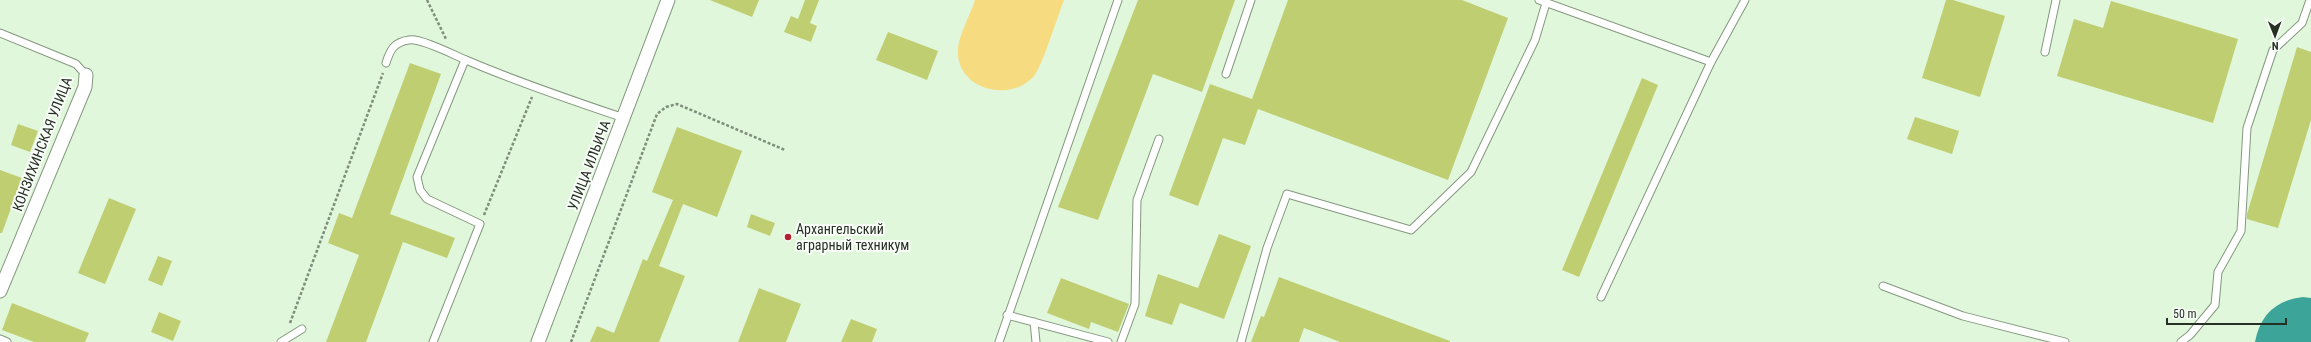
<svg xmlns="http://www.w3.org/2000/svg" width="2311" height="342" viewBox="0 0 2311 342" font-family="'Roboto Condensed',sans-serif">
<rect width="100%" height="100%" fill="#e0f7db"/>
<!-- green -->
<path fill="#f7db80" d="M975,0h89c-6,15 -22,67 -30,76 -24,28 -79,13 -76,-27 1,-14 13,-36 17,-49z"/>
<!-- water -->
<path fill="#3da49a" d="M2303,297l8,1v44h-56c5,-27 21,-42 48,-45z"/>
<!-- building -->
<g fill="#c0ce72">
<polygon points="710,0 759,0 752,17"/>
<polygon points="805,0 819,0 810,23 817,26 811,42 784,32 791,16 798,19"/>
<polygon points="1138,0 1235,0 1202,92 1153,74 1098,220 1058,207"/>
<polygon points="1288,0 1462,0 1508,18 1448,180 1258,109 1245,145 1223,138 1198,206 1169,195 1210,84 1252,99"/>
<polygon points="1946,0 1953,0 2005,16 1980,97 1922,78"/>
<polygon points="2111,1 2238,39 2213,123 2057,76 2074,19 2103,28"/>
<polygon points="888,32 938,51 927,80 876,60"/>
<polygon points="2297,47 2311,52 2311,120 2278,228 2247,219 2247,214"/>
<polygon points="410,63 441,74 390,214 455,238 447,258 403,242 366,342 326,342 359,255 328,243 339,213 352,218"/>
<polygon points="1642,78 1658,85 1579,277 1562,270"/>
<polygon points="1915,117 1959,131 1952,154 1907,139"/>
<polygon points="18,124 38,131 30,152 11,145"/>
<polygon points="677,127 742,151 717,217 683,204 659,266 685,276 659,342 590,342 597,326 614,333 643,259 647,261 673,200 652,192"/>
<polygon points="0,170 22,178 2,233 0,233"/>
<polygon points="109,198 136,209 105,284 78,273"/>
<polygon points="751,214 775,223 770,236 747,227"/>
<polygon points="1219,234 1251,246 1224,319 1180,303 1172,325 1145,316 1158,274 1198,288"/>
<polygon points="158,256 172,261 162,286 148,280"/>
<polygon points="1279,277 1450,341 1450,342 1340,342 1304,328 1299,342 1251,342 1261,316 1264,317"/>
<polygon points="1061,278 1129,304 1118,332 1091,322 1089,329 1047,313"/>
<polygon points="759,288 801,304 786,342 738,342"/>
<polygon points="12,303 89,333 85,342 34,342 2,330"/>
<polygon points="159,312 181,321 173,341 151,332"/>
<polygon points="851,319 877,329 872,342 841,342"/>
</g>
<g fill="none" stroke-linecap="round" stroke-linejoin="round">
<defs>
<g id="lane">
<polyline points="1539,0 1711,62"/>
<polyline points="0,33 76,64 86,75"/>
<polyline points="2045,52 2056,0"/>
<path d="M386,63c4,-13 8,-21 23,-23 12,-2 45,15 57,20 51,22 105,40 158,58"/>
<polyline points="1226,74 1251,0"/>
<polyline points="1883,286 1963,316 2065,342"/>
<polyline points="1601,297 1711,62 1745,0"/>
<polyline points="1007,315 1108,342"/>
<polyline points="1034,322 1036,342"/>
<polyline points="0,339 7,342"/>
<polyline points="281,342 302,329"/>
<polyline points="433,342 480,224 427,199 420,190 417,177 465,60"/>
<polyline points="999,342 1118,0"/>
<polyline points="1121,342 1135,304 1137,200 1159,139"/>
<polyline points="1241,342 1267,248 1287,194 1411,230 1471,172 1535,40 1546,3"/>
<polyline points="2181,342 2190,335 2215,305 2218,272 2241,231 2247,128 2273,50 2302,23 2310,0"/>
</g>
<g id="street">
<polyline points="0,291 85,87 86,75"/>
<polyline points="538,342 668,0"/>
</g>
</defs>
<!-- lane casing -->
<use href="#lane" stroke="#84987f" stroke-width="9"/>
<!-- street casing -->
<use href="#street" stroke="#84987f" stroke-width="15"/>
<!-- path -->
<g stroke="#7e8e7b" stroke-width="2.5" stroke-dasharray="3 2" stroke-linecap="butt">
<polyline points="427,0 446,39"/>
<polyline points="484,215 532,97"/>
<polyline points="290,323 383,73"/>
<polyline points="571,342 657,114 666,107 677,104 785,150"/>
</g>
<!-- lane -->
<use href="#lane" stroke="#fff" stroke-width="7"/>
<!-- street -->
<use href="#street" stroke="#fff" stroke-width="13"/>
</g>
<!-- markers -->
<circle fill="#b3212f" stroke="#f9fef8" stroke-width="1.5" cx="788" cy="237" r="4"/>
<g text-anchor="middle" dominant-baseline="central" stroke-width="4" stroke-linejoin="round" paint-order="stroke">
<!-- street labels -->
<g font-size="14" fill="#273025" stroke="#f9fef8">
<text transform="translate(42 144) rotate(-69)">КОНЗИХИНСКАЯ УЛИЦА</text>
<text transform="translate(589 165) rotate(-69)">УЛИЦА ИЛЬИЧА</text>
</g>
<!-- poi labels -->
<g font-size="14" fill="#273025" stroke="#f9fef8" text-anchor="start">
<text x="796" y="229">Архангельский<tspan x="796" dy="16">аграрный техникум</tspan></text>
</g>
</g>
<!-- north arrow -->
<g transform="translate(2275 36) rotate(179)" stroke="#f9fef8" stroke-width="3" paint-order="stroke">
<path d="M0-3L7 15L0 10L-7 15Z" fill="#273025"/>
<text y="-6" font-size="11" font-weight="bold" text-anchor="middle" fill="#273025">N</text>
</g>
<!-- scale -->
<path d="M2167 318v6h119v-6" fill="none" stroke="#273025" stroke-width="2"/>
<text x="2173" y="318" font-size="12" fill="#273025" stroke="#f9fef8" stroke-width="3" paint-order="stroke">50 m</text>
</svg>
